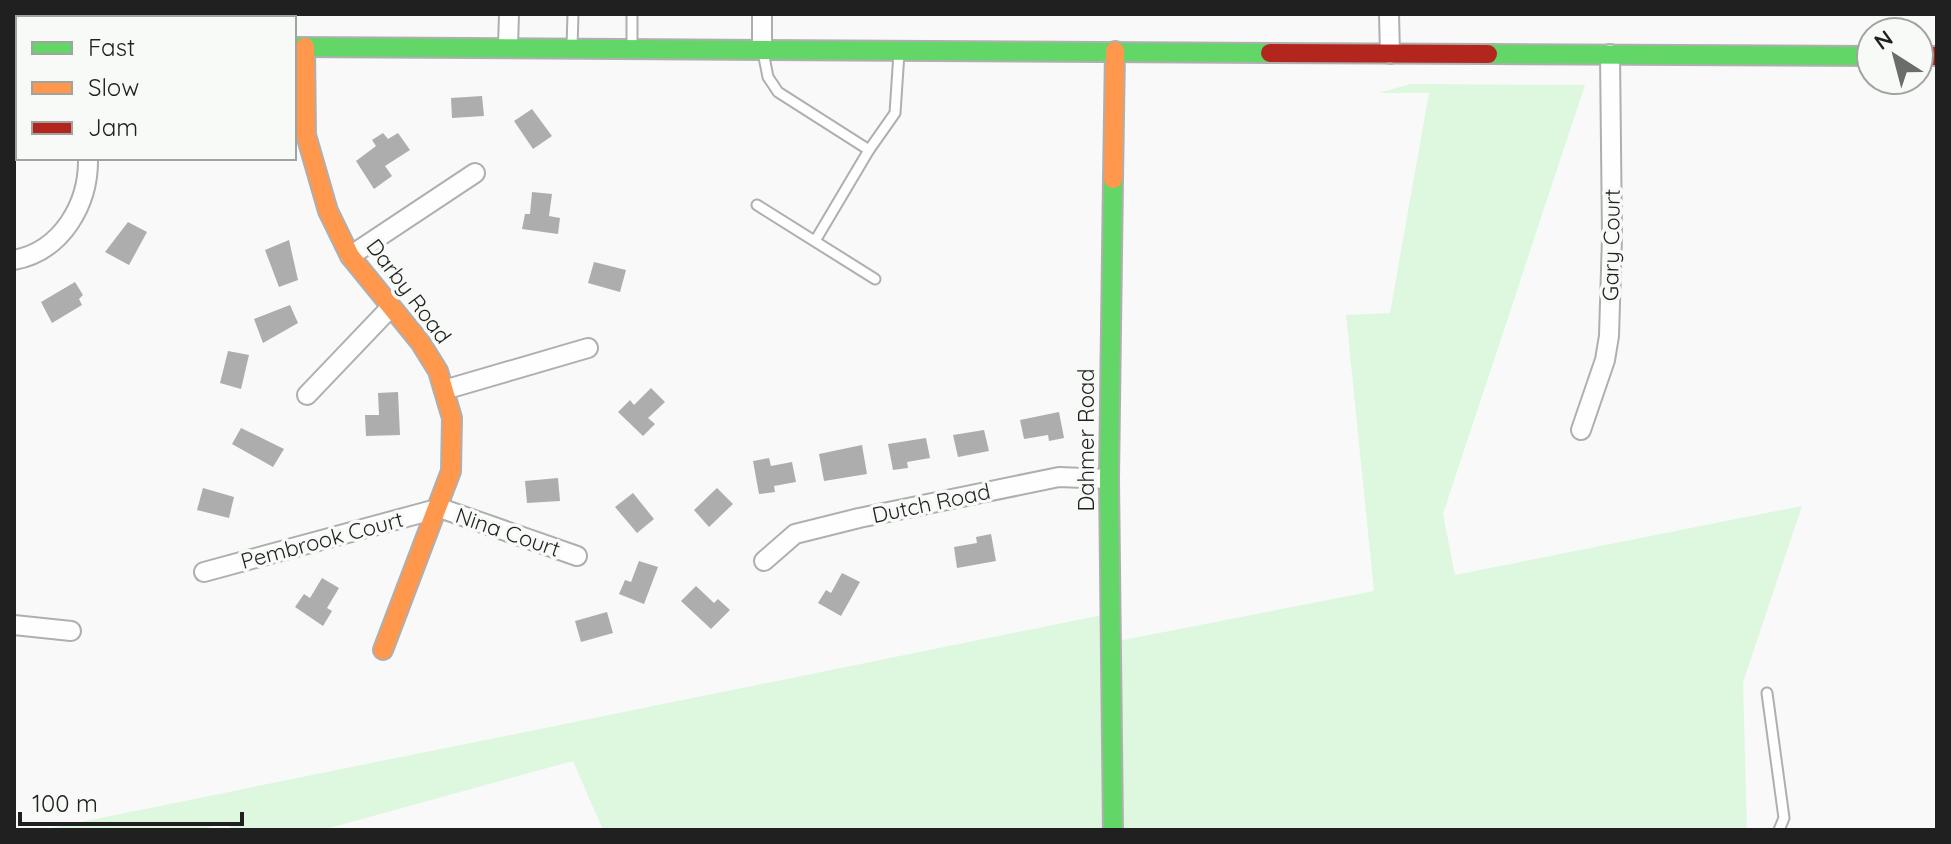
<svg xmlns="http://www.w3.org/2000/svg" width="1951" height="844" viewBox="0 0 1951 844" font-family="Quicksand,sans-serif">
<rect width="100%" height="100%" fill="#f8f9f8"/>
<!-- green -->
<polygon fill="#ddf8df" points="1410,84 1585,85 1443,514 1455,575 1802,506 1743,682 1747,830 603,830 573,761 322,830 234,830 226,824 193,830 41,830 1117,612 1118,641 1374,591 1346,315 1390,313 1429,93 1379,93"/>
<!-- building -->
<g fill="#acadac">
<polygon points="482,96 484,116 452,118 451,98"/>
<polygon points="532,109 552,136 533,149 514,121"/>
<polygon points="383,133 388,139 398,133 410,150 385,166 392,176 374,189 356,161 376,146 372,140"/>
<polygon points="532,192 552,194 549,216 560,218 558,234 522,229 525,214 530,214"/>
<polygon points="128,222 147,232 129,265 105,252"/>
<polygon points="289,240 298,280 279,287 265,250"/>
<polygon points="594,262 626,270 620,292 588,283"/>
<polygon points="75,282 83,295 79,299 82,305 52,323 41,302"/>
<polygon points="290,305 298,323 263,343 254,319"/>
<polygon points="228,351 249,355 241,389 220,383"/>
<polygon points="651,388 665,402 648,418 655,424 643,436 618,412 630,400 634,405"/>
<polygon points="398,392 400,435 366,436 365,415 379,415 378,393"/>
<polygon points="1059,412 1064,438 1049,441 1048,435 1024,439 1020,420"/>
<polygon points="241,428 284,449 273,467 232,444"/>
<polygon points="984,430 989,451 958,457 953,435"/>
<polygon points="926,438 930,458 907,462 908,468 893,470 888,444"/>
<polygon points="862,445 867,474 824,481 819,454"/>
<polygon points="769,458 771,466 792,462 796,482 774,486 775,492 759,494 753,461"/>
<polygon points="558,478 560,501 527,503 525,481"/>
<polygon points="203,488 234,497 229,518 197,510"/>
<polygon points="717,488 733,504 709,527 694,510"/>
<polygon points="633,493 654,519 637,533 615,507"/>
<polygon points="991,534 996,561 957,568 954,547 977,543 976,537"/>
<polygon points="639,561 658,567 644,604 619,594 625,580 631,582"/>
<polygon points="842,573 860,582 841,616 818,603 826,590 831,593"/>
<polygon points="322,578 339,588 327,608 332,611 323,626 295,607 304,594 310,598"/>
<polygon points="696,586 714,603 718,599 730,610 711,629 681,601"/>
<polygon points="607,612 613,633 581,642 575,621"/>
</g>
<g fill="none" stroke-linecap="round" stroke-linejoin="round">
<defs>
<g id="lane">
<polyline points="105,14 106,18"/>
<polyline points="119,18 120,14"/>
<polyline points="572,47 573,14"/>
<polyline points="632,47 632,14"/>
<polyline points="763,52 768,77 778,92 869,150 895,113 899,53"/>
<polyline points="757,205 875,279"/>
<polyline points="815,241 869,150"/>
<polyline points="1767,693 1784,818 1779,830"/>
</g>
<g id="street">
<polyline points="1389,14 1390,54"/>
<polyline points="508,46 509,14"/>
<polyline points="762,48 762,14"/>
<polyline points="350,256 475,173"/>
<path d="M14,260c48,-9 75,-56 74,-102"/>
<polyline points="444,390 588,348"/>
<polyline points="307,395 391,307"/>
<polyline points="1581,430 1605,360 1609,336 1612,237 1610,54"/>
<polyline points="764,561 795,534 859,518 1059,477 1109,479"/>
<polyline points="204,572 440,508 577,556"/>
<polyline points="14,625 71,631"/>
</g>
<g id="fast">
<polyline points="294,47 1270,53"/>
<polyline points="1488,54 1871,56"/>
<polyline points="1113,830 1109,479 1113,179"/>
</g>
<g id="slow">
<polyline points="305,47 306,135 328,211 350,256 420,342 438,371 452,418 451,471 383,650"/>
<polyline points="1113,179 1115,51"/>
</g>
<g id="jam">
<polyline points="14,45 18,45"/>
<polyline points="1270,53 1488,54"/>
<polyline points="1919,56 1937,56"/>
</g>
</defs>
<!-- lane casing -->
<use href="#lane" stroke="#afafaf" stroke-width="13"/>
<!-- street casing -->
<use href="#street" stroke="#afafaf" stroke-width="22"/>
<!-- fast casing -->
<use href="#fast" stroke="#afafaf" stroke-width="22"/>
<!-- slow casing -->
<use href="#slow" stroke="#afafaf" stroke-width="22"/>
<!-- jam casing -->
<use href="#jam" stroke="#afafaf" stroke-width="22"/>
<!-- lane -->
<use href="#lane" stroke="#fefefe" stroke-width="9"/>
<!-- street -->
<use href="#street" stroke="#fefefe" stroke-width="18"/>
<!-- fast -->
<use href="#fast" stroke="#63d668" stroke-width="18"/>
<!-- slow -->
<use href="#slow" stroke="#ff974d" stroke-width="18"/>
<!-- jam -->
<use href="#jam" stroke="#b3261e" stroke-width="18"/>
</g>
<g text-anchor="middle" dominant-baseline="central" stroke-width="7" stroke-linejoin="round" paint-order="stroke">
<!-- street labels -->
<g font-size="22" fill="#1f201f" stroke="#f7faf7">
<text transform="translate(1611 245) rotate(-89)">Gary Court</text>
<text transform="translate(409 291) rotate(53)">Darby Road</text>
<text transform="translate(1086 440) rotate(-90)">Dahmer Road</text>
<text transform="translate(931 503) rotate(-12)">Dutch Road</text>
<text transform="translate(508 532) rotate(19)">Nina Court</text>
<text transform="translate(322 540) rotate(-15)">Pembrook Court</text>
</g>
</g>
<!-- border -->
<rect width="1951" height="844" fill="none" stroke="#1f201f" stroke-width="32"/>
<!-- legend -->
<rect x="16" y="16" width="280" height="144" fill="#f7faf7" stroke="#a1a3a1" stroke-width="2"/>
<rect x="32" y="42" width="40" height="12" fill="#63d668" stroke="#a1a3a1" stroke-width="2"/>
<text x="88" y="56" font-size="24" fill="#1f201f">Fast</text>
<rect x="32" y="82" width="40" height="12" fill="#ff974d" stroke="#a1a3a1" stroke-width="2"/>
<text x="88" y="96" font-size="24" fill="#1f201f">Slow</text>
<rect x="32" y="122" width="40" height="12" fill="#b3261e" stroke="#a1a3a1" stroke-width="2"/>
<text x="88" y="136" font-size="24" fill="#1f201f">Jam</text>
<!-- north arrow -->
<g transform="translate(1895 56) rotate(324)"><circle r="38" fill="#f7faf7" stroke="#a1a3a1" stroke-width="2"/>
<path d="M0-6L14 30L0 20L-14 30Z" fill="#6b6c6b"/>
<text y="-12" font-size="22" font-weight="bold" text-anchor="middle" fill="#1f201f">N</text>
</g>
<!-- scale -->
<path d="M20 812v12h222v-12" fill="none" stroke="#1f201f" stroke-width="4"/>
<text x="32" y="812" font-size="24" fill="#1f201f" stroke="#f7faf7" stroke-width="6" paint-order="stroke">100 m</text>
</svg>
